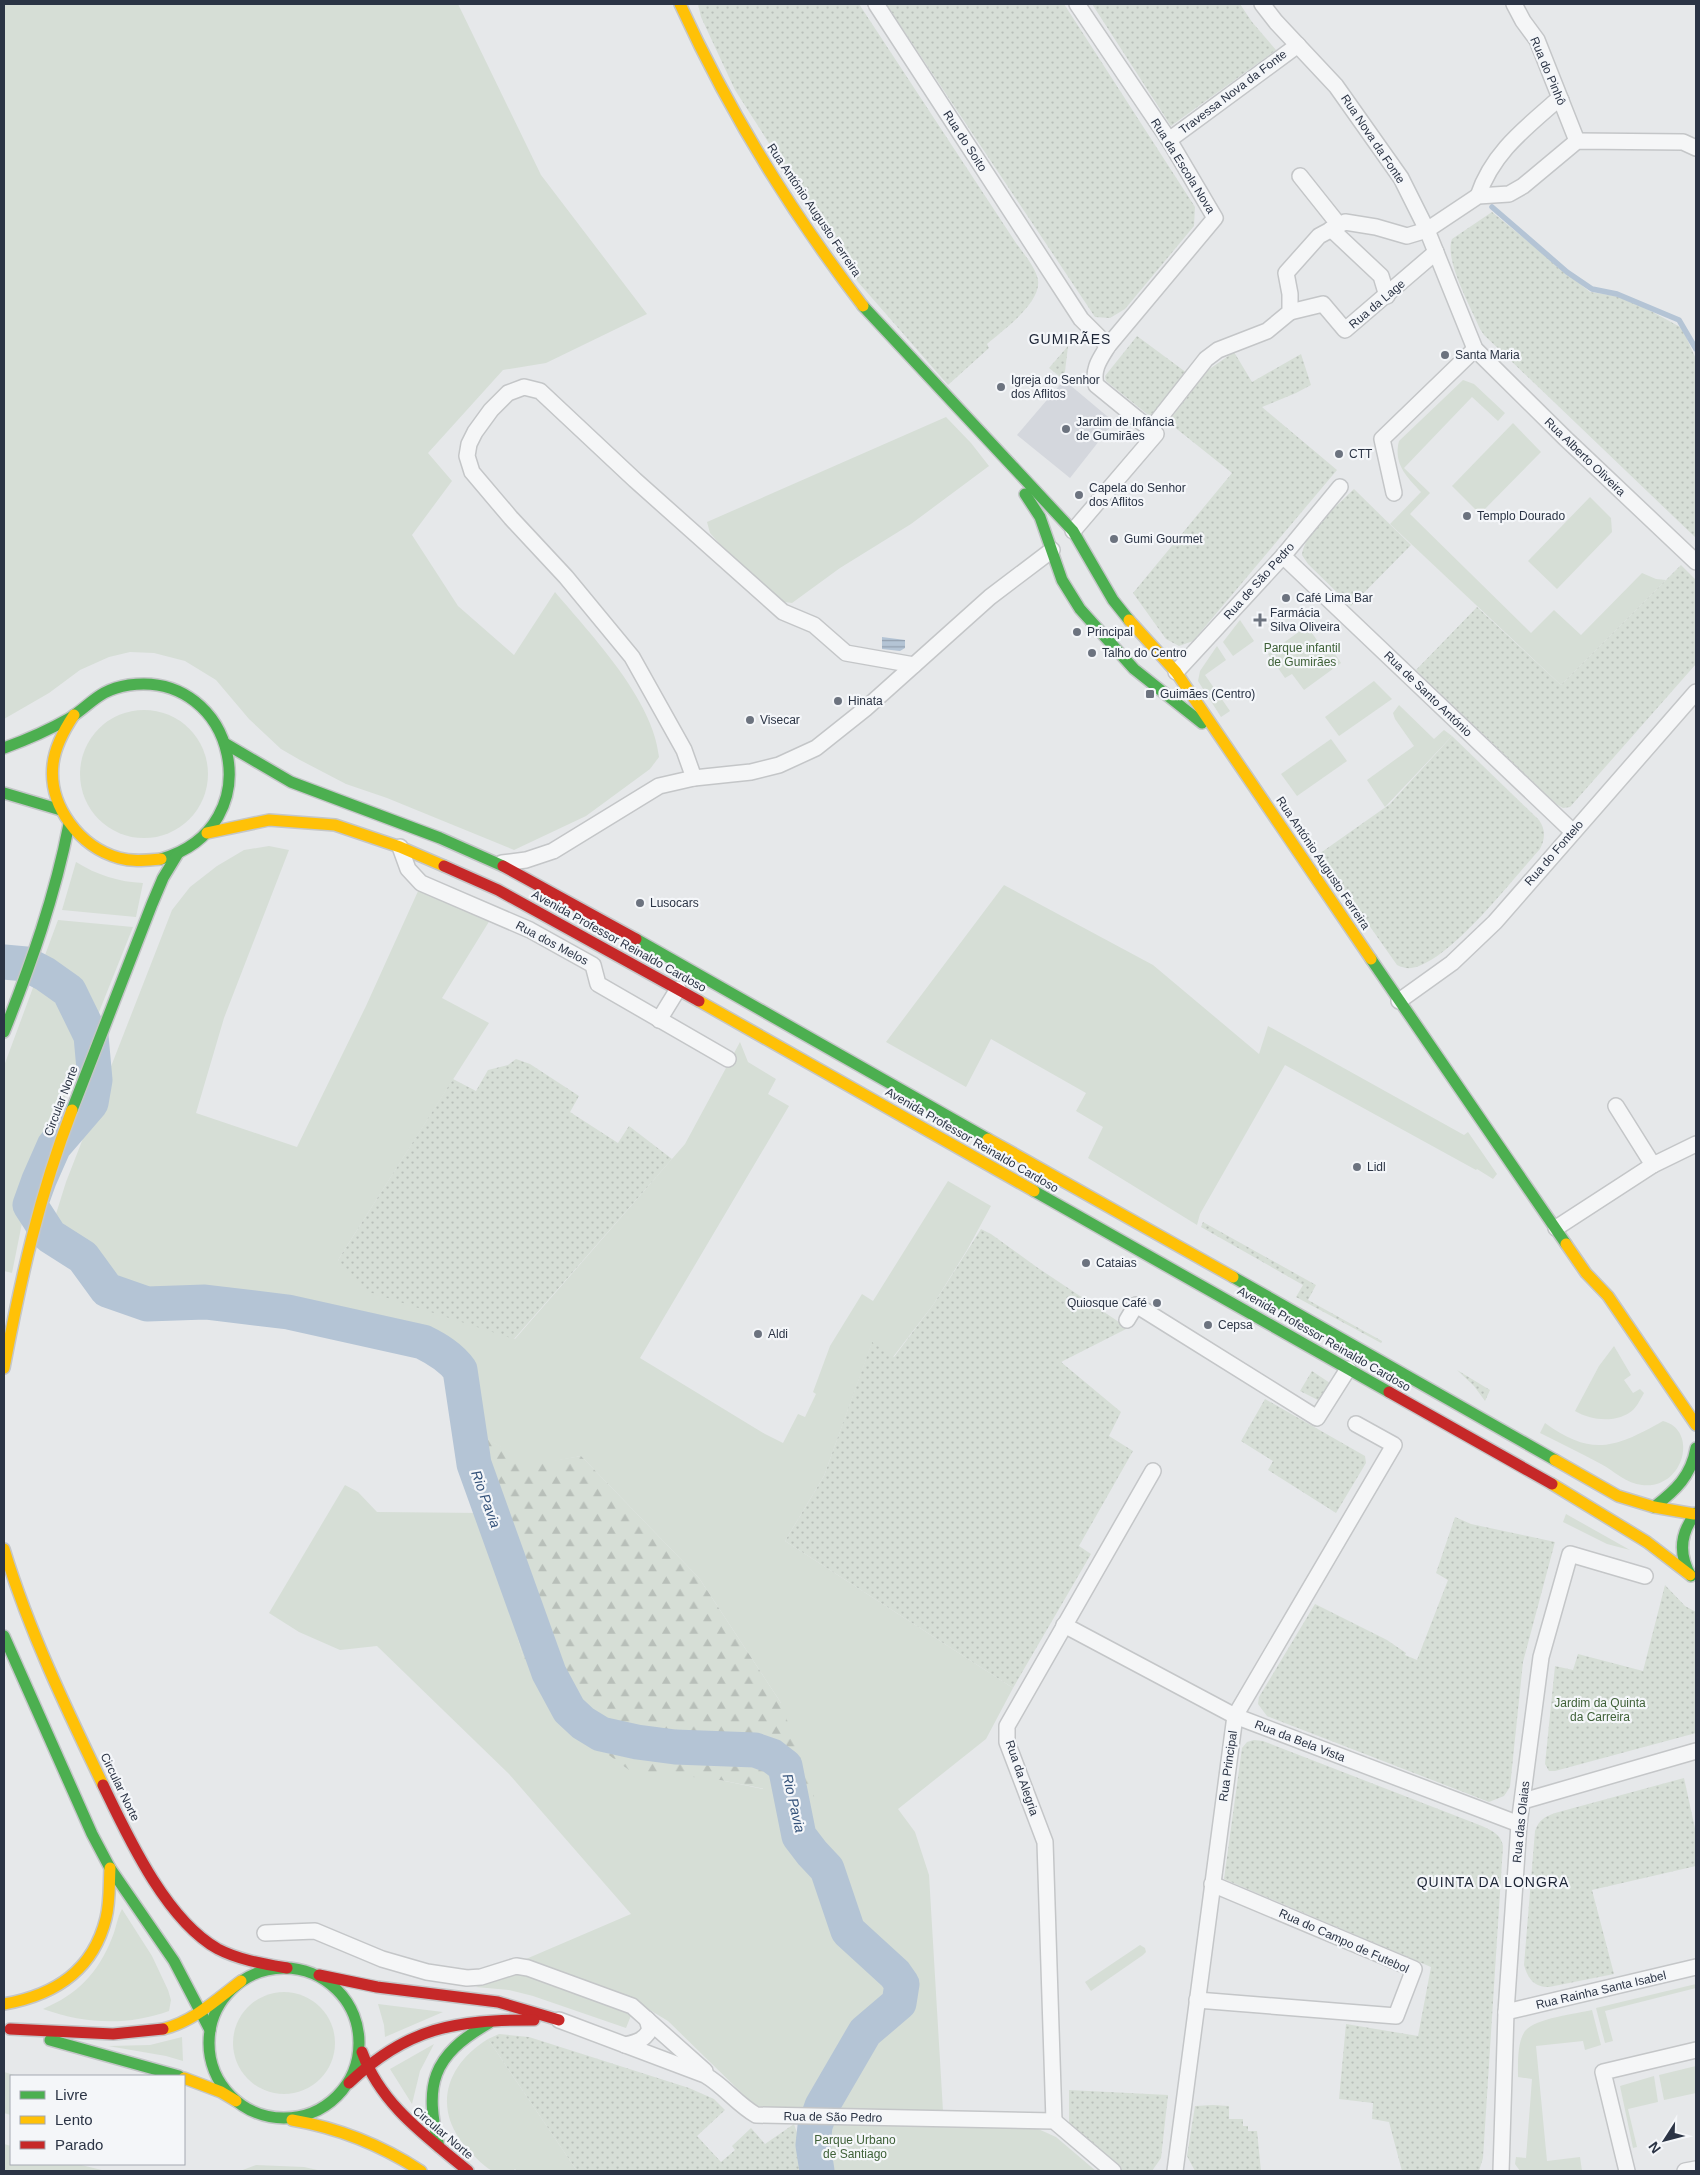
<svg xmlns="http://www.w3.org/2000/svg" width="1700" height="2175" viewBox="0 0 1700 2175" font-family="Arial,sans-serif">
<defs>
<pattern id="forest-firs" width="22" height="20" patternUnits="userSpaceOnUse" patternTransform="scale(1.25)"><rect width="22" height="20" fill="#d6ded6"/><path d="M5 1l3.5 6h-7zM16 11l3.5 6h-7z" fill="#b8bfb9"/></pattern>
<pattern id="garden-dots" width="8" height="8" patternUnits="userSpaceOnUse" patternTransform="scale(1.25)"><rect width="8" height="8" fill="#d6ded6"/><path d="M2 2h.1M6 6h.1" fill="none" stroke="#b8bfb9" stroke-width="1.8" stroke-linecap="round"/></pattern>
<pattern id="water-rules" width="6" height="5" patternUnits="userSpaceOnUse" patternTransform="scale(1.25)"><rect width="6" height="5" fill="#b4c4d5"/><path d="M0 2.5h6" fill="none" stroke="#93a0af"/></pattern>
</defs>
<rect width="100%" height="100%" fill="#e6e8ea"/>
<!-- built -->
<polygon fill="#d4d7dd" points="1064,380 1114,422 1070,478 1017,435"/>
<!-- green -->
<g fill="#d6ded6">
<path d="M4,4h454l83,171 106,139 -101,49 -43,7 -75,83 24,28 -40,54 46,71 56,49 41,-63c37,44 98,107 104,165l-9,12 -64,47 -72,34 -127,-52 -41,-14 -46,-24 -19,-11 -32,-30 -33,-39 -31,-19 -31,-8 -24,-1 -21,5 -29,13 -31,23 -45,26z"/>
<path d="M1463,380l11,4 31,29 -7,8 -26,-24 -68,71 26,25 -20,21 121,119 23,-23 27,25 61,-62 14,6 10,1 -105,105 -171,-161 31,-32c-14,-15 -28,-28 -22,-51z"/>
<polygon points="946,417 971,443 989,466 911,524 840,568 792,603 784,602 742,569 710,533 707,522"/>
<polygon points="1513,423 1541,452 1480,514 1452,486"/>
<polygon points="1590,497 1611,518 1612,532 1557,589 1528,561"/>
<polygon points="1240,620 1254,641 1233,656 1223,642"/>
<polygon points="1307,626 1326,653 1332,649 1341,663 1304,690 1292,674 1285,678 1268,654"/>
<polygon points="1217,646 1226,660 1205,675 1230,711 1221,717 1198,681 1200,671"/>
<polygon points="1374,681 1392,699 1339,736 1325,717"/>
<polygon points="1399,705 1434,739 1444,730 1452,736 1385,807 1367,780 1414,746 1395,719 1393,713"/>
<circle cx="144" cy="774" r="64"/>
<polygon points="1331,739 1347,761 1297,796 1281,774"/>
<path d="M269,846l20,4 -65,168 -28,95 101,34 69,-141 53,-117 71,31 -48,78 47,25 -151,237 177,79 170,-195 55,-102 8,20 28,17 -8,15 21,12 -149,252 125,76 18,9 15,-29 7,3 11,-23 -3,-2 17,-46 32,-52 11,7 75,-120 43,25 -24,44 -34,55 -40,52 -21,-14 -48,133 -39,65 228,147 -27,51 -88,70 17,23 14,43 14,236 -175,-2 -15,-5 -85,-83 -43,-26 -99,-36 105,-45 -122,-140 -132,-128 -37,4 -41,-18 -30,-19 76,-128 13,7 19,20 106,1 40,144 197,123 43,9 18,-86 -82,-125 -118,-122 -48,9 -59,-33c-2,-21 -1,-47 -10,-66 -5,-12 -25,-21 -37,-27l-136,-32 -85,-10 -52,1 -11,-2 -32,-11 -13,-16 -10,-17 -37,-22 15,-48 106,-272 18,-23 27,-21 27,-16z"/>
<path d="M76,862c21,13 43,20 67,21l-7,34 -74,-7z"/>
<polygon points="1004,885 1153,965 1259,1054 1268,1026 1464,1135 1468,1132 1497,1174 1493,1179 1477,1169 1476,1170 1285,1065 1200,1214 1197,1225 1088,1158 1103,1127 1076,1111 1086,1093 991,1039 966,1087 886,1042"/>
<polygon points="58,920 133,927 43,1152 27,1198 12,1273 4,1271 4,1066"/>
<path d="M1614,1346l17,29 -7,5 9,13 7,-4 4,4c-4,7 -8,16 -15,20 -16,10 -39,7 -54,-2l24,-45z"/>
<path d="M1663,1421c36,9 21,69 -21,64 -15,-1 -28,-14 -41,-21 -20,-11 -41,-21 -61,-31l5,-10c47,34 70,25 118,-2z"/>
<polygon points="1566,1514 1630,1550 1607,1544 1563,1522"/>
<path d="M122,1909l30,47 16,34 3,10 -2,11c-42,15 -84,13 -126,-2 35,-15 55,-36 69,-71 4,-9 5,-20 10,-29z"/>
<polygon points="1140,1945 1145,1948 1146,1952 1143,1955 1091,1991 1085,1982"/>
<polygon points="515,1974 535,1978 632,2013 626,2028 533,1996 509,1990 476,1987 496,1977"/>
<polygon points="1696,1984 1696,1988 1605,2011 1613,2041 1605,2043 1596,2008"/>
<circle cx="284" cy="2043" r="51"/>
<polygon points="378,2004 443,2012 385,2037 384,2025"/>
<path d="M1592,2010l9,35 -16,5 -2,-9 -47,5 11,115 33,-4 2,14h-62l-5,-7 1,-7 10,1 6,-79 -14,-2c0,-13 -1,-35 7,-46 11,-13 50,-17 67,-21z"/>
<polygon points="182,2037 183,2061 166,2056 108,2046 150,2045"/>
<path d="M488,2039l89,132h-60l-2,-2 -2,2c-6,0 -14,2 -20,0 -7,-2 -23,-19 -28,-25 -33,-39 -18,-82 23,-107z"/>
<polygon points="434,2044 420,2071 412,2104 390,2069"/>
<polygon points="1696,2066 1696,2093 1664,2100 1659,2075"/>
<polygon points="4,2072 18,2076 11,2076 11,2115 4,2113"/>
<polygon points="1654,2076 1658,2102 1628,2109 1637,2147 1633,2148 1620,2086"/>
<polygon points="832,2123 1036,2128 1056,2137 1096,2171 826,2171 822,2153"/>
<polygon points="4,2144 11,2146 11,2164 77,2164 106,2171 4,2171"/>
<polygon points="256,2165 304,2167 322,2171 240,2171"/>
</g>
<!-- forest -->
<polygon fill="url(#forest-firs)" points="474,1432 533,1464 581,1456 699,1578 781,1703 815,1799 720,1780 629,1770 570,1726 523,1657 480,1502"/>
<!-- garden -->
<g fill="url(#garden-dots)">
<path d="M698,4h161l157,239c7,10 17,21 21,33 9,24 -34,54 -50,68l2,4 -41,37 -90,-103 -123,-192 -34,-73z"/>
<polygon points="886,4 1064,4 1195,207 1194,226 1125,309 1110,318 1095,317"/>
<polygon points="1092,4 1240,4 1252,22 1276,50 1171,126"/>
<path d="M1492,212l98,80 26,4 22,8 44,24 14,31v179l-212,-203 -4,-6c-9,-22 -36,-69 -28,-90z"/>
<polygon points="1137,336 1187,373 1152,418 1106,381 1105,376"/>
<polygon points="1068,346 1064,380 1049,368"/>
<polygon points="1234,352 1252,382 1301,354 1311,385 1296,393 1262,407 1337,470 1193,641 1179,646 1166,639 1133,593 1232,473 1168,422 1208,370"/>
<path d="M1354,489l57,56 -60,61 -43,-42 -6,-9c3,-24 35,-49 52,-66z"/>
<polygon points="1681,565 1696,580 1696,664 1570,807 1563,808 1556,804 1416,670 1477,607 1561,685"/>
<path d="M1452,736l87,84c7,10 6,19 1,29 -27,30 -84,104 -121,117 -8,3 -14,3 -22,-1l-78,-111 71,-50z"/>
<polygon points="516,1059 530,1064 579,1096 570,1112 618,1143 629,1126 672,1159 514,1339 369,1292 338,1260 453,1079 476,1091 488,1070 508,1065"/>
<polygon points="1203,1222 1316,1285 1308,1300 1382,1341 1381,1343 1296,1297 1303,1285 1201,1227"/>
<polygon points="981,1229 991,1234 1038,1268 1128,1328 1061,1362 1121,1412 1109,1436 1133,1451 1079,1546 1091,1554 1013,1688 785,1541 824,1476 872,1342 894,1357 933,1305"/>
<polygon points="1457,1370 1490,1390 1485,1401 1474,1386"/>
<polygon points="1312,1371 1330,1383 1320,1401 1300,1391"/>
<polygon points="1265,1399 1365,1456 1366,1463 1336,1513 1268,1470 1273,1461 1241,1441"/>
<polygon points="1455,1517 1471,1524 1555,1542 1523,1662 1510,1787 1504,1796 1489,1802 1267,1716 1258,1704 1259,1697 1315,1604 1387,1640 1406,1653 1405,1655 1417,1660 1448,1580 1436,1573"/>
<polygon points="1665,1585 1685,1606 1696,1612 1696,1733 1555,1771 1549,1771 1545,1764 1555,1666 1573,1670 1578,1654 1643,1671"/>
<path d="M1254,1740l9,1 219,85c10,5 19,8 21,20l-20,312 -4,13h-77l-13,-49 -17,-3 1,-16 -34,-4 7,-75 72,12 13,-69 -207,-88 18,-131 5,-6z"/>
<path d="M1684,1778l12,55v33l-104,24 22,84 -65,13c-15,0 -21,-8 -25,-22l11,-134c4,-11 9,-14 20,-18z"/>
<polygon points="499,2034 529,2037 689,2088 714,2099 725,2110 697,2136 721,2162 735,2150 732,2146 751,2128 765,2144 794,2124 810,2171 577,2171 488,2039"/>
<polygon points="1069,2090 1168,2095 1161,2158 1152,2171 1122,2171 1069,2125"/>
<polygon points="1213,2105 1229,2106 1229,2119 1243,2119 1243,2126 1248,2126 1248,2131 1257,2131 1261,2171 1195,2171 1187,2156 1195,2106"/>
</g>
<!-- water -->
<polygon fill="url(#water-rules)" points="882,637 905,640 905,648 900,651 882,649"/>
<g fill="none" stroke-linecap="round" stroke-linejoin="round">
<!-- stream -->
<polyline stroke="#b4c4d5" stroke-width="5.5" points="1492,207 1567,272 1592,289 1617,294 1679,320 1696,349"/>
<!-- river -->
<path stroke="#b4c4d5" stroke-width="35" d="M4,962l22,2 19,10 24,17 22,45 4,44 -4,23 -37,43 -15,34 -9,25 20,31 33,21 24,33 40,14 58,-2 83,10 135,30c14,7 28,15 37,28l14,94 75,209 20,37 14,13 18,11 36,8 38,5 80,3 17,6 13,10 14,70 13,17 15,16 21,62 47,43 7,10 -3,19 -34,29 -43,74 -7,20 -2,19 4,26"/>
<defs>
<g id="street">
<polyline points="876,4 1081,319 1108,346"/>
<polyline points="1262,4 1276,22 1336,86 1401,178 1427,230 1475,349 1565,438 1696,562"/>
<polyline points="1514,4 1523,21 1537,40 1577,141"/>
<polyline points="1169,140 1298,45"/>
<polyline points="1300,176 1339,225"/>
<path d="M1478,196c14,-42 45,-66 77,-94l6,-2"/>
<polyline points="1331,229 1381,276 1387,296"/>
<polyline points="1290,312 1323,304 1345,330 1436,252"/>
<polyline points="1151,429 1206,359 1218,350 1267,331 1290,312 1290,294 1286,273 1319,236 1345,222 1376,227 1407,236 1427,230 1478,196 1509,194 1523,186 1577,141 1683,142 1696,148"/>
<polyline points="1394,493 1382,439 1475,349"/>
<path d="M1073,531l83,-97 -60,-49c-4,-16 4,-26 12,-39l107,-128 -46,-78 -92,-136"/>
<polyline points="1283,556 1572,831"/>
<polyline points="1176,672 1283,556 1340,487"/>
<polyline points="694,778 684,750 632,657 566,577 511,518 472,472 467,456 469,444 475,432 491,410 508,393 524,387 540,391 635,480 783,612 814,625 846,653 914,665"/>
<polyline points="400,847 408,869 421,883 530,930 593,965 598,984 728,1059"/>
<polyline points="502,863 526,860 553,851 659,786 694,778 751,772 779,765 816,748 865,709 990,597 1052,550"/>
<polyline points="1399,1001 1452,963 1495,922 1696,692"/>
<polyline points="659,1020 678,989"/>
<polyline points="1616,1106 1653,1165 1696,1144"/>
<polyline points="1556,1228 1653,1165"/>
<polyline points="1127,1320 1136,1305 1317,1418 1348,1369"/>
<polyline points="1064,1625 1235,1716 1519,1824"/>
<polyline points="1523,1801 1696,1751"/>
<polyline points="265,1933 315,1931 382,1959 427,1972 467,1978 481,1977 516,1966 528,1968 632,2006 705,2071"/>
<polyline points="1197,2000 1396,2016 1414,1969 1212,1884"/>
<polyline points="1506,2012 1696,1967"/>
<path d="M559,2020l146,55c19,11 32,29 51,40l298,6 59,50"/>
<path d="M625,2045c12,-3 18,-4 25,-15l-3,-11"/>
<polyline points="1054,2121 1045,1842 1007,1742 1007,1726 1153,1471"/>
<polyline points="1175,2171 1235,1716 1394,1445 1356,1424"/>
<polyline points="1501,2171 1506,2012 1519,1824 1541,1657 1570,1554 1645,1576"/>
<polyline points="1627,2171 1603,2072 1696,2050"/>
<polyline points="1685,2171 1696,2169"/>
</g>
<g id="fast">
<polyline points="863,306 1073,531 1113,600 1129,620"/>
<polyline points="1025,494 1040,517 1062,580 1080,609 1134,669 1202,723"/>
<polyline points="226,744 291,782 440,838 503,866"/>
<path d="M4,748c22,-8 45,-18 66,-30 23,-15 28,-28 59,-33 107,-15 144,142 32,174"/>
<polyline points="4,793 61,810"/>
<polyline points="636,939 988,1139"/>
<polyline points="1371,959 1566,1244"/>
<path d="M4,1032c27,-68 51,-136 65,-208"/>
<polyline points="72,1110 152,904 163,878 177,855"/>
<polyline points="1034,1191 1389,1392"/>
<polyline points="1233,1277 1555,1460"/>
<path d="M1654,1507c22,-17 37,-31 42,-59"/>
<path d="M1691,1576c-13,-22 -11,-43 5,-63"/>
<polyline points="4,1636 92,1834 110,1868 174,1961 210,2030"/>
<circle cx="284" cy="2043" r="75"/>
<polyline points="50,2040 179,2076"/>
<path d="M439,2147c-15,-62 -8,-91 50,-124"/>
</g>
<g id="slow">
<path d="M680,4c49,108 111,208 183,302"/>
<polyline points="1129,620 1176,672 1371,959"/>
<path d="M74,715c-10,15 -19,31 -21,49 -5,42 27,83 66,94 14,4 28,2 42,1"/>
<polyline points="207,833 269,820 335,825 400,847 444,866"/>
<polyline points="699,1001 1034,1191"/>
<polyline points="988,1139 1233,1277"/>
<polyline points="1566,1244 1586,1273 1608,1296 1696,1425"/>
<path d="M4,1368c17,-90 35,-172 68,-258"/>
<polyline points="1555,1460 1618,1496 1654,1507 1694,1514"/>
<polyline points="1552,1484 1647,1542 1690,1575"/>
<path d="M4,1549c25,82 62,159 99,236"/>
<path d="M4,2004c51,-9 89,-33 102,-86 4,-16 3,-33 4,-50"/>
<path d="M163,2029c30,-7 54,-30 78,-48"/>
<polyline points="184,2078 221,2092 236,2101"/>
<path d="M292,2120c47,8 89,25 129,51"/>
</g>
<g id="jam">
<polyline points="444,866 498,890 699,1001"/>
<polyline points="503,866 636,939"/>
<polyline points="1389,1392 1552,1484"/>
<path d="M103,1785c25,52 63,135 115,164 21,11 46,15 69,19"/>
<polyline points="319,1975 377,1987 498,2002 559,2020"/>
<polyline points="10,2029 113,2034 163,2029"/>
<path d="M362,2052c19,53 64,84 106,119"/>
<path d="M349,2083c59,-56 106,-63 185,-63"/>
</g>
</defs>
<!-- street casing -->
<use href="#street" stroke="#c4c6c8" stroke-width="18"/>
<!-- fast casing -->
<use href="#fast" stroke="#c4c6c8" stroke-width="14"/>
<!-- slow casing -->
<use href="#slow" stroke="#c4c6c8" stroke-width="14"/>
<!-- jam casing -->
<use href="#jam" stroke="#c4c6c8" stroke-width="14"/>
<!-- street -->
<use href="#street" stroke="#f5f6f7" stroke-width="15"/>
<!-- fast -->
<use href="#fast" stroke="#4caf50" stroke-width="11"/>
<!-- slow -->
<use href="#slow" stroke="#ffc107" stroke-width="11"/>
<!-- jam -->
<use href="#jam" stroke="#c62828" stroke-width="11"/>
</g>
<!-- markers -->
<g fill="#6c737f" stroke="#f4f6f9" stroke-width="2">
<circle cx="1445" cy="355" r="5"/>
<circle cx="1001" cy="387" r="5"/>
<circle cx="1066" cy="429" r="5"/>
<circle cx="1339" cy="454" r="5"/>
<circle cx="1079" cy="495" r="5"/>
<circle cx="1467" cy="516" r="5"/>
<circle cx="1114" cy="539" r="5"/>
<circle cx="1286" cy="598" r="5"/>
<path d="M1257.5 612.5h5v5h5v5h-5v5h-5v-5h-5v-5h5z"/>
<circle cx="1077" cy="632" r="5"/>
<circle cx="1092" cy="653" r="5"/>
<rect x="1145" y="689" width="10" height="10" rx="2.5"/>
<circle cx="838" cy="701" r="5"/>
<circle cx="750" cy="720" r="5"/>
<circle cx="640" cy="903" r="5"/>
<circle cx="1357" cy="1167" r="5"/>
<circle cx="1086" cy="1263" r="5"/>
<circle cx="1157" cy="1303" r="5"/>
<circle cx="1208" cy="1325" r="5"/>
<circle cx="758" cy="1334" r="5"/>
</g>
<g text-anchor="middle" dominant-baseline="central" stroke-width="4.5" stroke-linejoin="round" paint-order="stroke">
<!-- street labels -->
<g font-size="12" fill="#2b3445" stroke="#f4f6f9">
<text transform="translate(1548 71) rotate(67)">Rua do Pinhô</text>
<text transform="translate(1233 92) rotate(-37)">Travessa Nova da Fonte</text>
<text transform="translate(1373 139) rotate(56)">Rua Nova da Fonte</text>
<text transform="translate(965 141) rotate(57)">Rua do Soito</text>
<text transform="translate(1183 166) rotate(58)">Rua da Escola Nova</text>
<text transform="translate(814 210) rotate(56)">Rua António Augusto Ferreira</text>
<text transform="translate(1377 304) rotate(-40)">Rua da Lage</text>
<text transform="translate(1585 457) rotate(44)">Rua Alberto Oliveira</text>
<text transform="translate(1259 581) rotate(-48)">Rua de São Pedro</text>
<text transform="translate(1428 694) rotate(44)">Rua de Santo António</text>
<text transform="translate(1554 853) rotate(-49)">Rua do Fontelo</text>
<text transform="translate(1323 863) rotate(56)">Rua António Augusto Ferreira</text>
<text transform="translate(619 941) rotate(29)">Avenida Professor Reinaldo Cardoso</text>
<text transform="translate(552 943) rotate(28)">Rua dos Melos</text>
<text transform="translate(61 1101) rotate(-69)">Circular Norte</text>
<text transform="translate(972 1140) rotate(30)">Avenida Professor Reinaldo Cardoso</text>
<text transform="translate(1324 1339) rotate(30)">Avenida Professor Reinaldo Cardoso</text>
<text transform="translate(1300 1741) rotate(21)">Rua da Bela Vista</text>
<text transform="translate(1228 1766) rotate(-82)">Rua Principal</text>
<text transform="translate(1022 1778) rotate(71)">Rua da Alegria</text>
<text transform="translate(120 1787) rotate(64)">Circular Norte</text>
<text transform="translate(1521 1822) rotate(-84)">Rua das Olaias</text>
<text transform="translate(1344 1941) rotate(24)">Rua do Campo de Futebol</text>
<text transform="translate(1601 1990) rotate(-13)">Rua Rainha Santa Isabel</text>
<text transform="translate(833 2117) rotate(1)">Rua de São Pedro</text>
<text transform="translate(443 2133) rotate(40)">Circular Norte</text>
</g>
<!-- poi labels -->
<g font-size="12" fill="#2b3445" stroke="#f4f6f9" text-anchor="start">
<text x="1455" y="355">Santa Maria</text>
<text x="1011" y="380">Igreja do Senhor<tspan x="1011" dy="14">dos Aflitos</tspan></text>
<text x="1076" y="422">Jardim de Infância<tspan x="1076" dy="14">de Gumirães</tspan></text>
<text x="1349" y="454">CTT</text>
<text x="1089" y="488">Capela do Senhor<tspan x="1089" dy="14">dos Aflitos</tspan></text>
<text x="1477" y="516">Templo Dourado</text>
<text x="1124" y="539">Gumi Gourmet</text>
<text x="1296" y="598">Café Lima Bar</text>
<text x="1270" y="613">Farmácia<tspan x="1270" dy="14">Silva Oliveira</tspan></text>
<text x="1087" y="632">Principal</text>
<text x="1102" y="653">Talho do Centro</text>
<text x="1160" y="694">Guimães (Centro)</text>
<text x="848" y="701">Hinata</text>
<text x="760" y="720">Visecar</text>
<text x="650" y="903">Lusocars</text>
<text x="1367" y="1167">Lidl</text>
<text x="1096" y="1263">Cataias</text>
<text x="1147" y="1303" text-anchor="end">Quiosque Café</text>
<text x="1218" y="1325">Cepsa</text>
<text x="768" y="1334">Aldi</text>
</g>
<!-- park labels -->
<g font-size="12" fill="#3f6138" stroke="#f4f6f9">
<text x="1302" y="648">Parque infantil<tspan x="1302" dy="14">de Gumirães</tspan></text>
<text x="1600" y="1703">Jardim da Quinta<tspan x="1600" dy="14">da Carreira</tspan></text>
<text x="855" y="2140">Parque Urbano<tspan x="855" dy="14">de Santiago</tspan></text>
</g>
<!-- neighbourhood labels -->
<g font-size="14" letter-spacing="1" fill="#1d2536" stroke="#f4f6f9">
<text x="1070" y="339">GUMIRÃES</text>
<text x="1493" y="1882">QUINTA DA LONGRA</text>
</g>
<!-- water labels -->
<g font-size="14" font-style="italic" fill="#34527a" stroke="#f4f6f9">
<text transform="translate(486 1499) rotate(70)">Rio Pavia</text>
<text transform="translate(794 1803) rotate(77)">Rio Pavia</text>
</g>
</g>
<!-- border -->
<rect width="1700" height="2175" fill="none" stroke="#2b3445" stroke-width="10"/>
<!-- legend -->
<rect x="10" y="2075" width="175" height="90" fill="#f4f6f9" stroke="#a4a8b1"/>
<rect x="20" y="2091" width="25" height="8" fill="#4caf50" stroke="#a4a8b1"/>
<text x="55" y="2100" font-size="15" fill="#2b3445">Livre</text>
<rect x="20" y="2116" width="25" height="8" fill="#ffc107" stroke="#a4a8b1"/>
<text x="55" y="2125" font-size="15" fill="#2b3445">Lento</text>
<rect x="20" y="2141" width="25" height="8" fill="#c62828" stroke="#a4a8b1"/>
<text x="55" y="2150" font-size="15" fill="#2b3445">Parado</text>
<!-- north arrow -->
<g transform="translate(1665 2140) rotate(234)" stroke="#f4f6f9" stroke-width="4" paint-order="stroke">
<path d="M0-4L9 19L0 12L-9 19Z" fill="#2b3445"/>
<text y="-8" font-size="14" font-weight="bold" text-anchor="middle" fill="#2b3445">N</text>
</g>
</svg>
